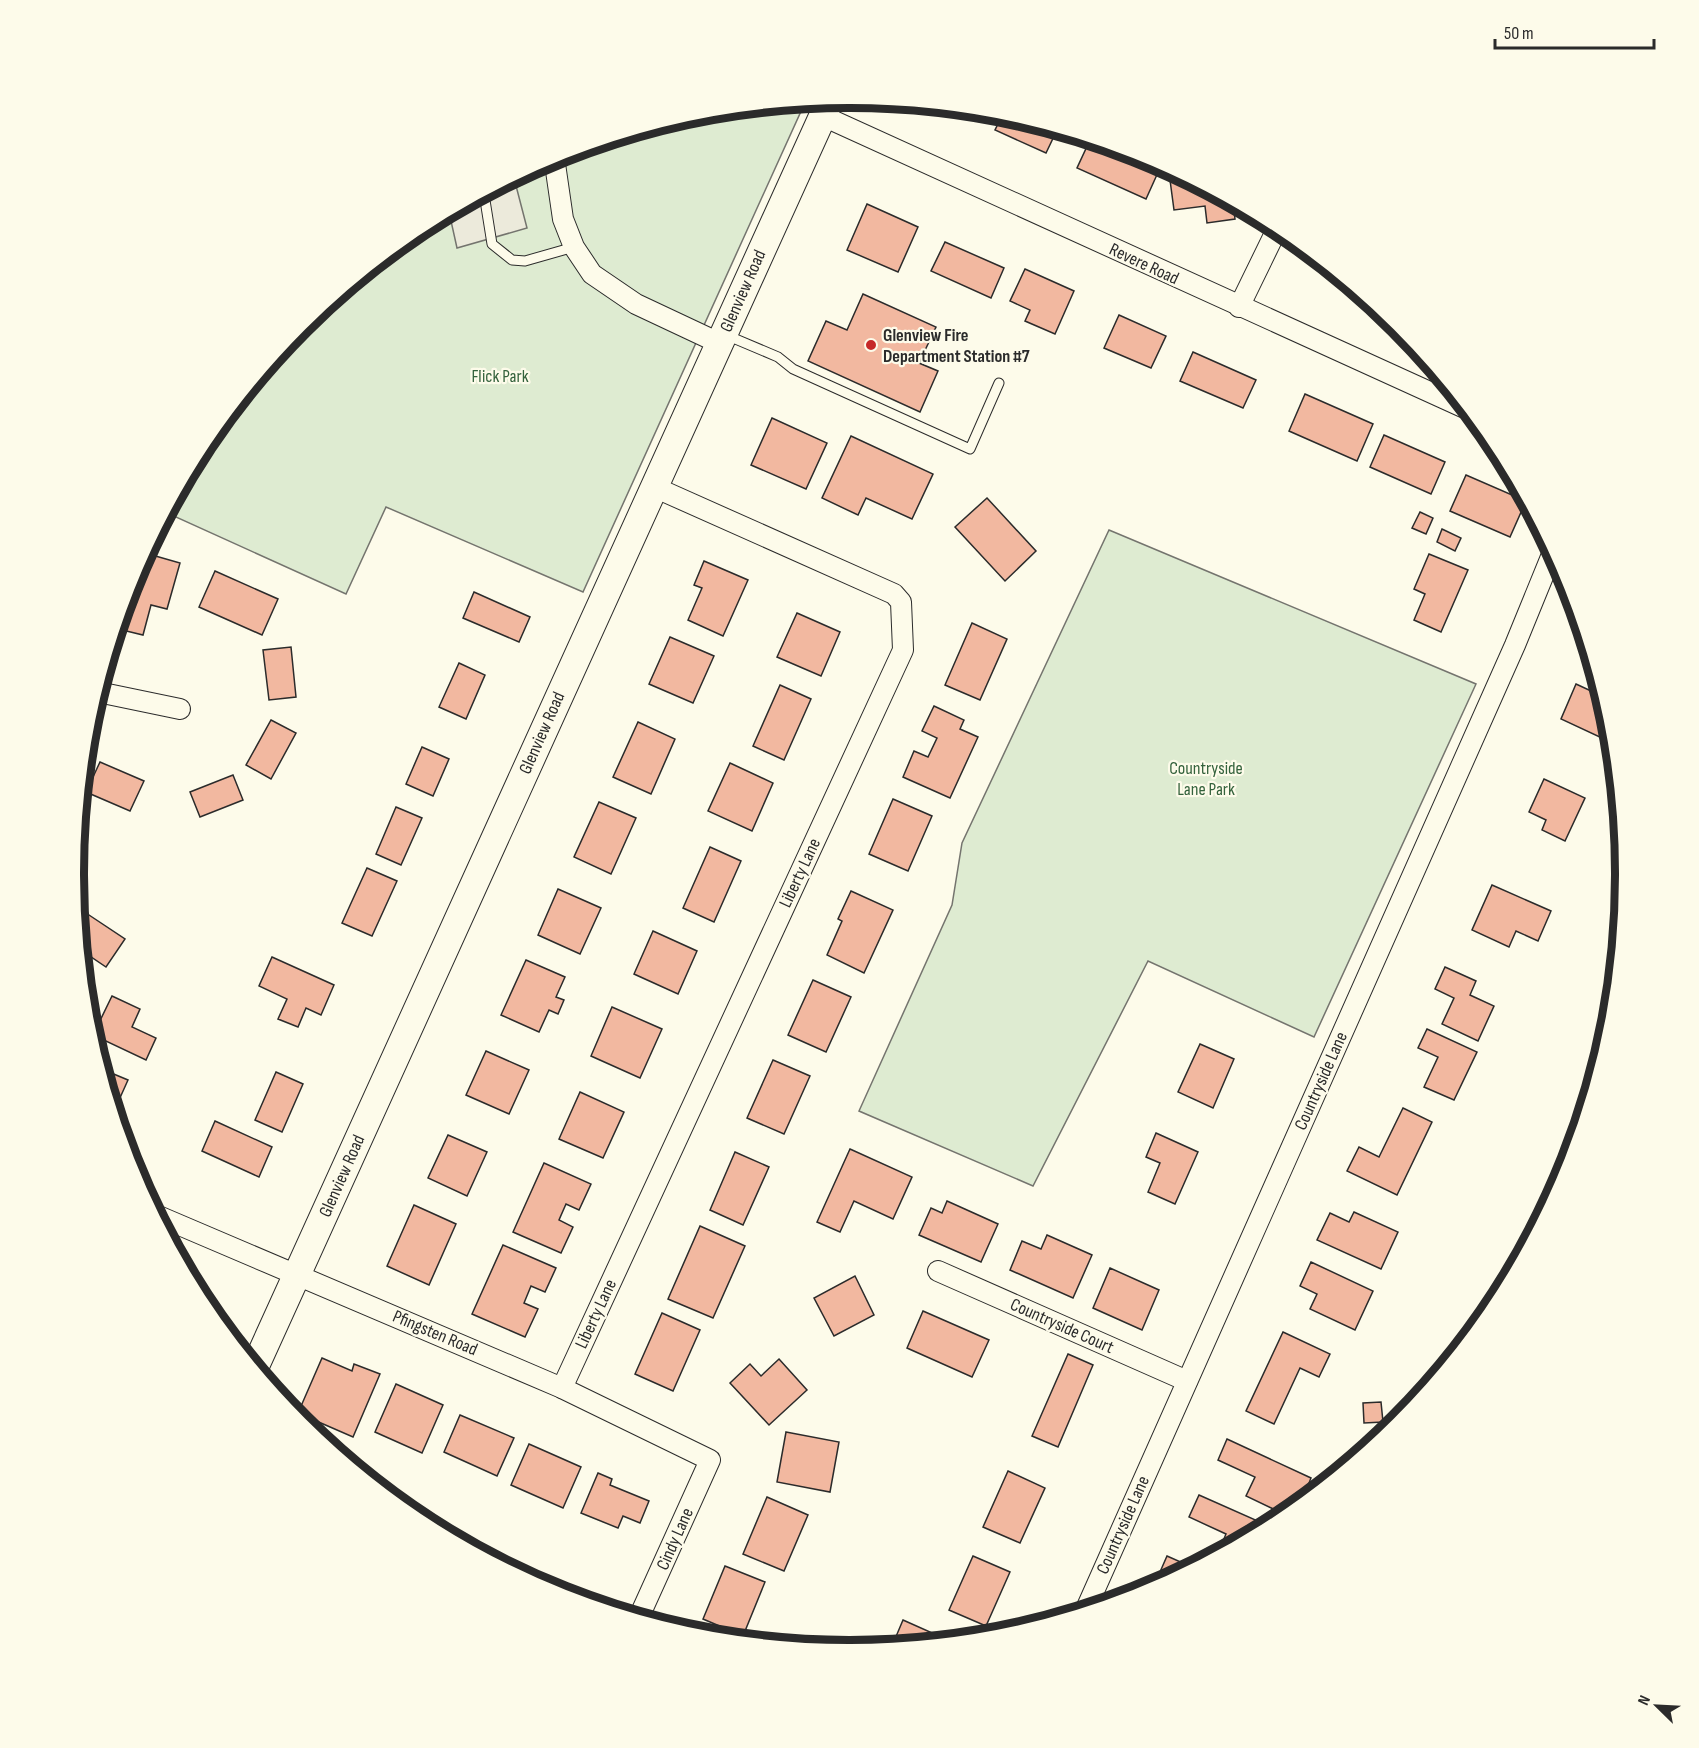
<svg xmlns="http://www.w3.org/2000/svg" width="1699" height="1748" viewBox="0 0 1699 1748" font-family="'Sofia Sans Condensed',sans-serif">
<rect width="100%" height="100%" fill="#fdfbea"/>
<!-- green -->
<g fill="#deebd1" stroke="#74746e" stroke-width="1.5">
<polygon points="791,104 802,109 583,592 386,507 346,594 167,513 204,443 301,325 419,229 553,157 698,113"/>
<polygon points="1109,530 1476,684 1314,1037 1148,961 1033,1186 859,1111 952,905 962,843"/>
</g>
<!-- parking -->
<polygon fill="#eceadb" stroke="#74746e" stroke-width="1.5" points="514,178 527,228 457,248 449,212"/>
<!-- building -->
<g fill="#f2b8a0" stroke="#2b2b2b" stroke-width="1.5">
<polygon points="1003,114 1057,130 1046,153 995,130"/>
<polygon points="1090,140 1160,168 1146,199 1077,168"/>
<polygon points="1185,178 1233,203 1235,219 1207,223 1205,206 1174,210 1170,180"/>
<polygon points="867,204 918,227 898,272 847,250"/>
<polygon points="945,242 1004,268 991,298 931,271"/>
<polygon points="1025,269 1074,291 1055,334 1025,321 1030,310 1010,301"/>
<polygon points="1330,270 1357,291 1327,278"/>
<polygon points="863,294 936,327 919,363 938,371 920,412 808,361 826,321 847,330"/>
<polygon points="1119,315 1166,336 1151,368 1104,348"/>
<polygon points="1193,352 1256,380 1243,408 1180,381"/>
<polygon points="1305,394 1373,424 1357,461 1289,431"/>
<polygon points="772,418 827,443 806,489 751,465"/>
<polygon points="1384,435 1445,462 1431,494 1370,467"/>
<polygon points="851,436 933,474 912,519 866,498 858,515 822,498"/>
<polygon points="1466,475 1526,501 1510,537 1450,511"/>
<polygon points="987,498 1036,551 1005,581 955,527"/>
<polygon points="1420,512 1433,518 1426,534 1412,528"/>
<polygon points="1442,529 1461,538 1455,551 1437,542"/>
<polygon points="145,553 180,563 167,609 151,605 143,635 118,629 133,577"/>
<polygon points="1429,554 1468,570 1441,632 1414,620 1425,594 1414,589"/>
<polygon points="704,561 748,580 723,636 688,620 702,588 694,585"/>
<polygon points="215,571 278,599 262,635 199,607"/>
<polygon points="474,592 530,617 519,642 463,618"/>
<polygon points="797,613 840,632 821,676 777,657"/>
<polygon points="972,623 1007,639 980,700 945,685"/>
<polygon points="670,637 714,656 693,703 649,684"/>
<polygon points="291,647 296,697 269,700 263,650"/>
<polygon points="459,663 485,675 466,719 439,707"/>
<polygon points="1576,684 1602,696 1611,730 1608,729 1604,739 1561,719"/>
<polygon points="780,685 811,699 784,760 753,746"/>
<polygon points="934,706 964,720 960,729 978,737 950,798 903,777 914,751 928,757 937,738 922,731"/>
<polygon points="271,720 296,733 271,779 246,765"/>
<polygon points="638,722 675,739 651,794 613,777"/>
<polygon points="422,747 449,759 433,796 406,784"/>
<polygon points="100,762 144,781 130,811 86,792"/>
<polygon points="730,763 773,783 752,831 708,811"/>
<polygon points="233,775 243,800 200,817 190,792"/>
<polygon points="1544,779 1585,798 1565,841 1542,830 1546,820 1529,812"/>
<polygon points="893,799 932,816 908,871 869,854"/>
<polygon points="599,802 636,818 611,874 574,857"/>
<polygon points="396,807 422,818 401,865 376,854"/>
<polygon points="710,847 741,861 714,922 683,908"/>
<polygon points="367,868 397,881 372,936 342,923"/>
<polygon points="1492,885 1551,911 1538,941 1516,931 1509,947 1472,930"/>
<polygon points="558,889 601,908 580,954 538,935"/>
<polygon points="851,891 893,910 864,973 827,955 842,921 838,919"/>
<polygon points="86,913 125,939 106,967 81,950 78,924"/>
<polygon points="653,931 697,951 678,994 634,974"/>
<polygon points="272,957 334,985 321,1015 306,1008 298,1027 278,1019 287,999 259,986"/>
<polygon points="526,960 565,977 556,997 564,1000 558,1014 549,1010 539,1032 501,1015"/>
<polygon points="1445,967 1476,981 1470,995 1494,1006 1478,1041 1442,1024 1454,998 1435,989"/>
<polygon points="813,980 851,997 826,1052 788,1035"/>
<polygon points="112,996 140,1009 132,1027 156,1038 146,1060 93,1035"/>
<polygon points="612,1007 662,1029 640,1078 591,1056"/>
<polygon points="1427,1029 1477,1052 1454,1100 1424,1087 1438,1057 1418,1048"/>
<polygon points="1200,1044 1234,1059 1213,1108 1178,1092"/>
<polygon points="486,1051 529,1070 509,1114 466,1095"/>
<polygon points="773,1060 810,1076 784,1134 747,1118"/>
<polygon points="104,1070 128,1080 114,1111 103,1073"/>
<polygon points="276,1072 303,1084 282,1132 255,1120"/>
<polygon points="580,1092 624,1112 603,1158 559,1139"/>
<polygon points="1403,1108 1432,1122 1397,1195 1347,1171 1359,1147 1379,1157"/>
<polygon points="215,1121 272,1147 259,1177 202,1151"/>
<polygon points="1156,1133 1198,1152 1175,1204 1148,1192 1160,1163 1146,1157"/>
<polygon points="448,1135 487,1152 467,1196 428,1178"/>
<polygon points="850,1149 912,1177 893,1219 854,1201 840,1232 817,1222"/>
<polygon points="735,1152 769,1167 743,1225 710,1210"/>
<polygon points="544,1163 591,1184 579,1210 566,1204 559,1220 573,1227 561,1253 513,1232"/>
<polygon points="947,1201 998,1224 981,1262 919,1235 931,1208 942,1213"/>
<polygon points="414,1205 456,1224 429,1285 387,1266"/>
<polygon points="1354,1212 1398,1232 1381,1269 1317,1240 1330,1213 1349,1222"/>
<polygon points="700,1226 745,1246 713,1318 668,1299"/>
<polygon points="1047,1235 1092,1255 1073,1298 1010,1270 1022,1241 1041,1249"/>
<polygon points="503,1245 556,1268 545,1292 531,1286 524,1303 538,1309 525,1337 472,1314"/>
<polygon points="1311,1262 1373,1291 1355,1330 1310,1309 1317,1294 1300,1286"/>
<polygon points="1110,1268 1159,1290 1142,1330 1093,1308"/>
<polygon points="855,1276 874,1315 834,1336 814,1298"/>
<polygon points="923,1311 989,1340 972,1377 907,1348"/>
<polygon points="662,1313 700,1330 673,1391 635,1374"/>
<polygon points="1283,1332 1330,1354 1319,1377 1300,1368 1274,1424 1246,1411"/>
<polygon points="1068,1354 1093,1365 1058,1447 1032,1436"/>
<polygon points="322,1358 352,1371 354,1364 380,1374 353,1437 298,1413"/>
<polygon points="779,1359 807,1390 769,1425 730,1383 750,1364 761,1376"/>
<polygon points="396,1384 443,1405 422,1453 375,1432"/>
<polygon points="1381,1402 1383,1422 1364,1423 1363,1403"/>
<polygon points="460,1415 514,1438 497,1476 444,1452"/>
<polygon points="786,1432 839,1442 830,1492 777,1482"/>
<polygon points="1227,1439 1311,1478 1301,1503 1286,1515 1246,1496 1255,1477 1218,1460"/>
<polygon points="529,1444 581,1467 563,1508 511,1485"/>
<polygon points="1008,1471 1045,1488 1020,1543 983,1527"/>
<polygon points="598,1473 612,1479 610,1485 649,1501 640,1523 623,1516 618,1528 581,1513"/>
<polygon points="1199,1495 1269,1526 1218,1553 1226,1534 1189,1517"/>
<polygon points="767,1497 808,1515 784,1571 743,1554"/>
<polygon points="973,1556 1010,1572 986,1626 949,1610"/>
<polygon points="1167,1556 1192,1567 1153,1588"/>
<polygon points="725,1566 765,1582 743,1636 703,1619"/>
<polygon points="903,1620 948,1640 892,1646"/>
</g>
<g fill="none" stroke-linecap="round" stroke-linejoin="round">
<defs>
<g id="service">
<polyline points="484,194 492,244 512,260 525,261 574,247"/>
<polyline points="726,335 778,357 793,369 970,449 999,383"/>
</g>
<g id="minor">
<polyline points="823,116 1467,409"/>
<polyline points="554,157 563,219 574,247 592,274 636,304 719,343"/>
<polyline points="1239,307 1278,227"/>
<polyline points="98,692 180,709"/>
<polyline points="156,1215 562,1388 710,1460 639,1617"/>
<polyline points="938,1271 1187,1381"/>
<polyline points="562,1388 903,650 901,602 894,594 654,487"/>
<polyline points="1086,1609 1515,645 1553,552"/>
</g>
<polyline id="secondary" points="255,1367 830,100"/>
</defs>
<!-- service casing -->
<use href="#service" stroke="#2b2b2b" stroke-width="11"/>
<!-- minor casing -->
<use href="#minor" stroke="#2b2b2b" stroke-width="22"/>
<!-- secondary casing -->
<use href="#secondary" stroke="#2b2b2b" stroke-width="29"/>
<!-- service -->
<use href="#service" stroke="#fdfbea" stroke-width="9"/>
<!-- minor -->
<use href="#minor" stroke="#fdfbea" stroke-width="20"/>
<!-- secondary -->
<use href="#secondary" stroke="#fdfbea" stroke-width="27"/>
</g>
<!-- markers -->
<circle fill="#c62828" stroke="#fdfbea" stroke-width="2" cx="871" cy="345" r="6"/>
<g text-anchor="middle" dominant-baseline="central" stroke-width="4.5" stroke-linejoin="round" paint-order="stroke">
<!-- street labels -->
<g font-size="18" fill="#2b2b2b" stroke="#fdfbea">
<text transform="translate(1144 264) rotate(25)">Revere Road</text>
<text transform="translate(743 291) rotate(-66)">Glenview Road</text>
<text transform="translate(542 733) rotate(-66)">Glenview Road</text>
<text transform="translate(800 873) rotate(-65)">Liberty Lane</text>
<text transform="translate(1321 1081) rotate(-66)">Countryside Lane</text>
<text transform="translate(342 1176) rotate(-66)">Glenview Road</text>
<text transform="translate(596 1314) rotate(-65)">Liberty Lane</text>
<text transform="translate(1062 1326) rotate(24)">Countryside Court</text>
<text transform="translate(435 1333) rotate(23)">Pfingsten Road</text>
<text transform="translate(1123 1525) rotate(-66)">Countryside Lane</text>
<text transform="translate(675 1539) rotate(-66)">Cindy Lane</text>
</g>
<!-- poi labels -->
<g font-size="18" font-weight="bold" fill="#2b2b2b" stroke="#fdfbea" text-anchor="start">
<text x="883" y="335">Glenview Fire<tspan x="883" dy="21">Department Station #7</tspan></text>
</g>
<!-- park labels -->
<g font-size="18" fill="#34623c" stroke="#fdfbea">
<text x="500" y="376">Flick Park</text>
<text x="1206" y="768">Countryside<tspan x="1206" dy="21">Lane Park</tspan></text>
</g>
</g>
<!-- crop -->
<path d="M0 0H1699V1748H0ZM849 108H850A765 765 0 0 1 1615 873V875A765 765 0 0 1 850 1640H849A765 765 0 0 1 84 875V873A765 765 0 0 1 849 108Z" fill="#fdfbea" fill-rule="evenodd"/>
<path fill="none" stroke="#2b2b2b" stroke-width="8" d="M849 108H850A765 765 0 0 1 1615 873V875A765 765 0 0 1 850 1640H849A765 765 0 0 1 84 875V873A765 765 0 0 1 849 108Z"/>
<!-- north arrow -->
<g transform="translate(1657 1706) rotate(294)" stroke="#fdfbea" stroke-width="4.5" paint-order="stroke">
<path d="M0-4.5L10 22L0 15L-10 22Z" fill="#2b2b2b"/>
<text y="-9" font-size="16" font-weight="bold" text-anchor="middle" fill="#2b2b2b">N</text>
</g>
<!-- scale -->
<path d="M1495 39v9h159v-9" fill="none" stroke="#2b2b2b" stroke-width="3"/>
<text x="1504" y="39" font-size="18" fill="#2b2b2b" stroke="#fdfbea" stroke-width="4.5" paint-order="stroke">50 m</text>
</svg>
